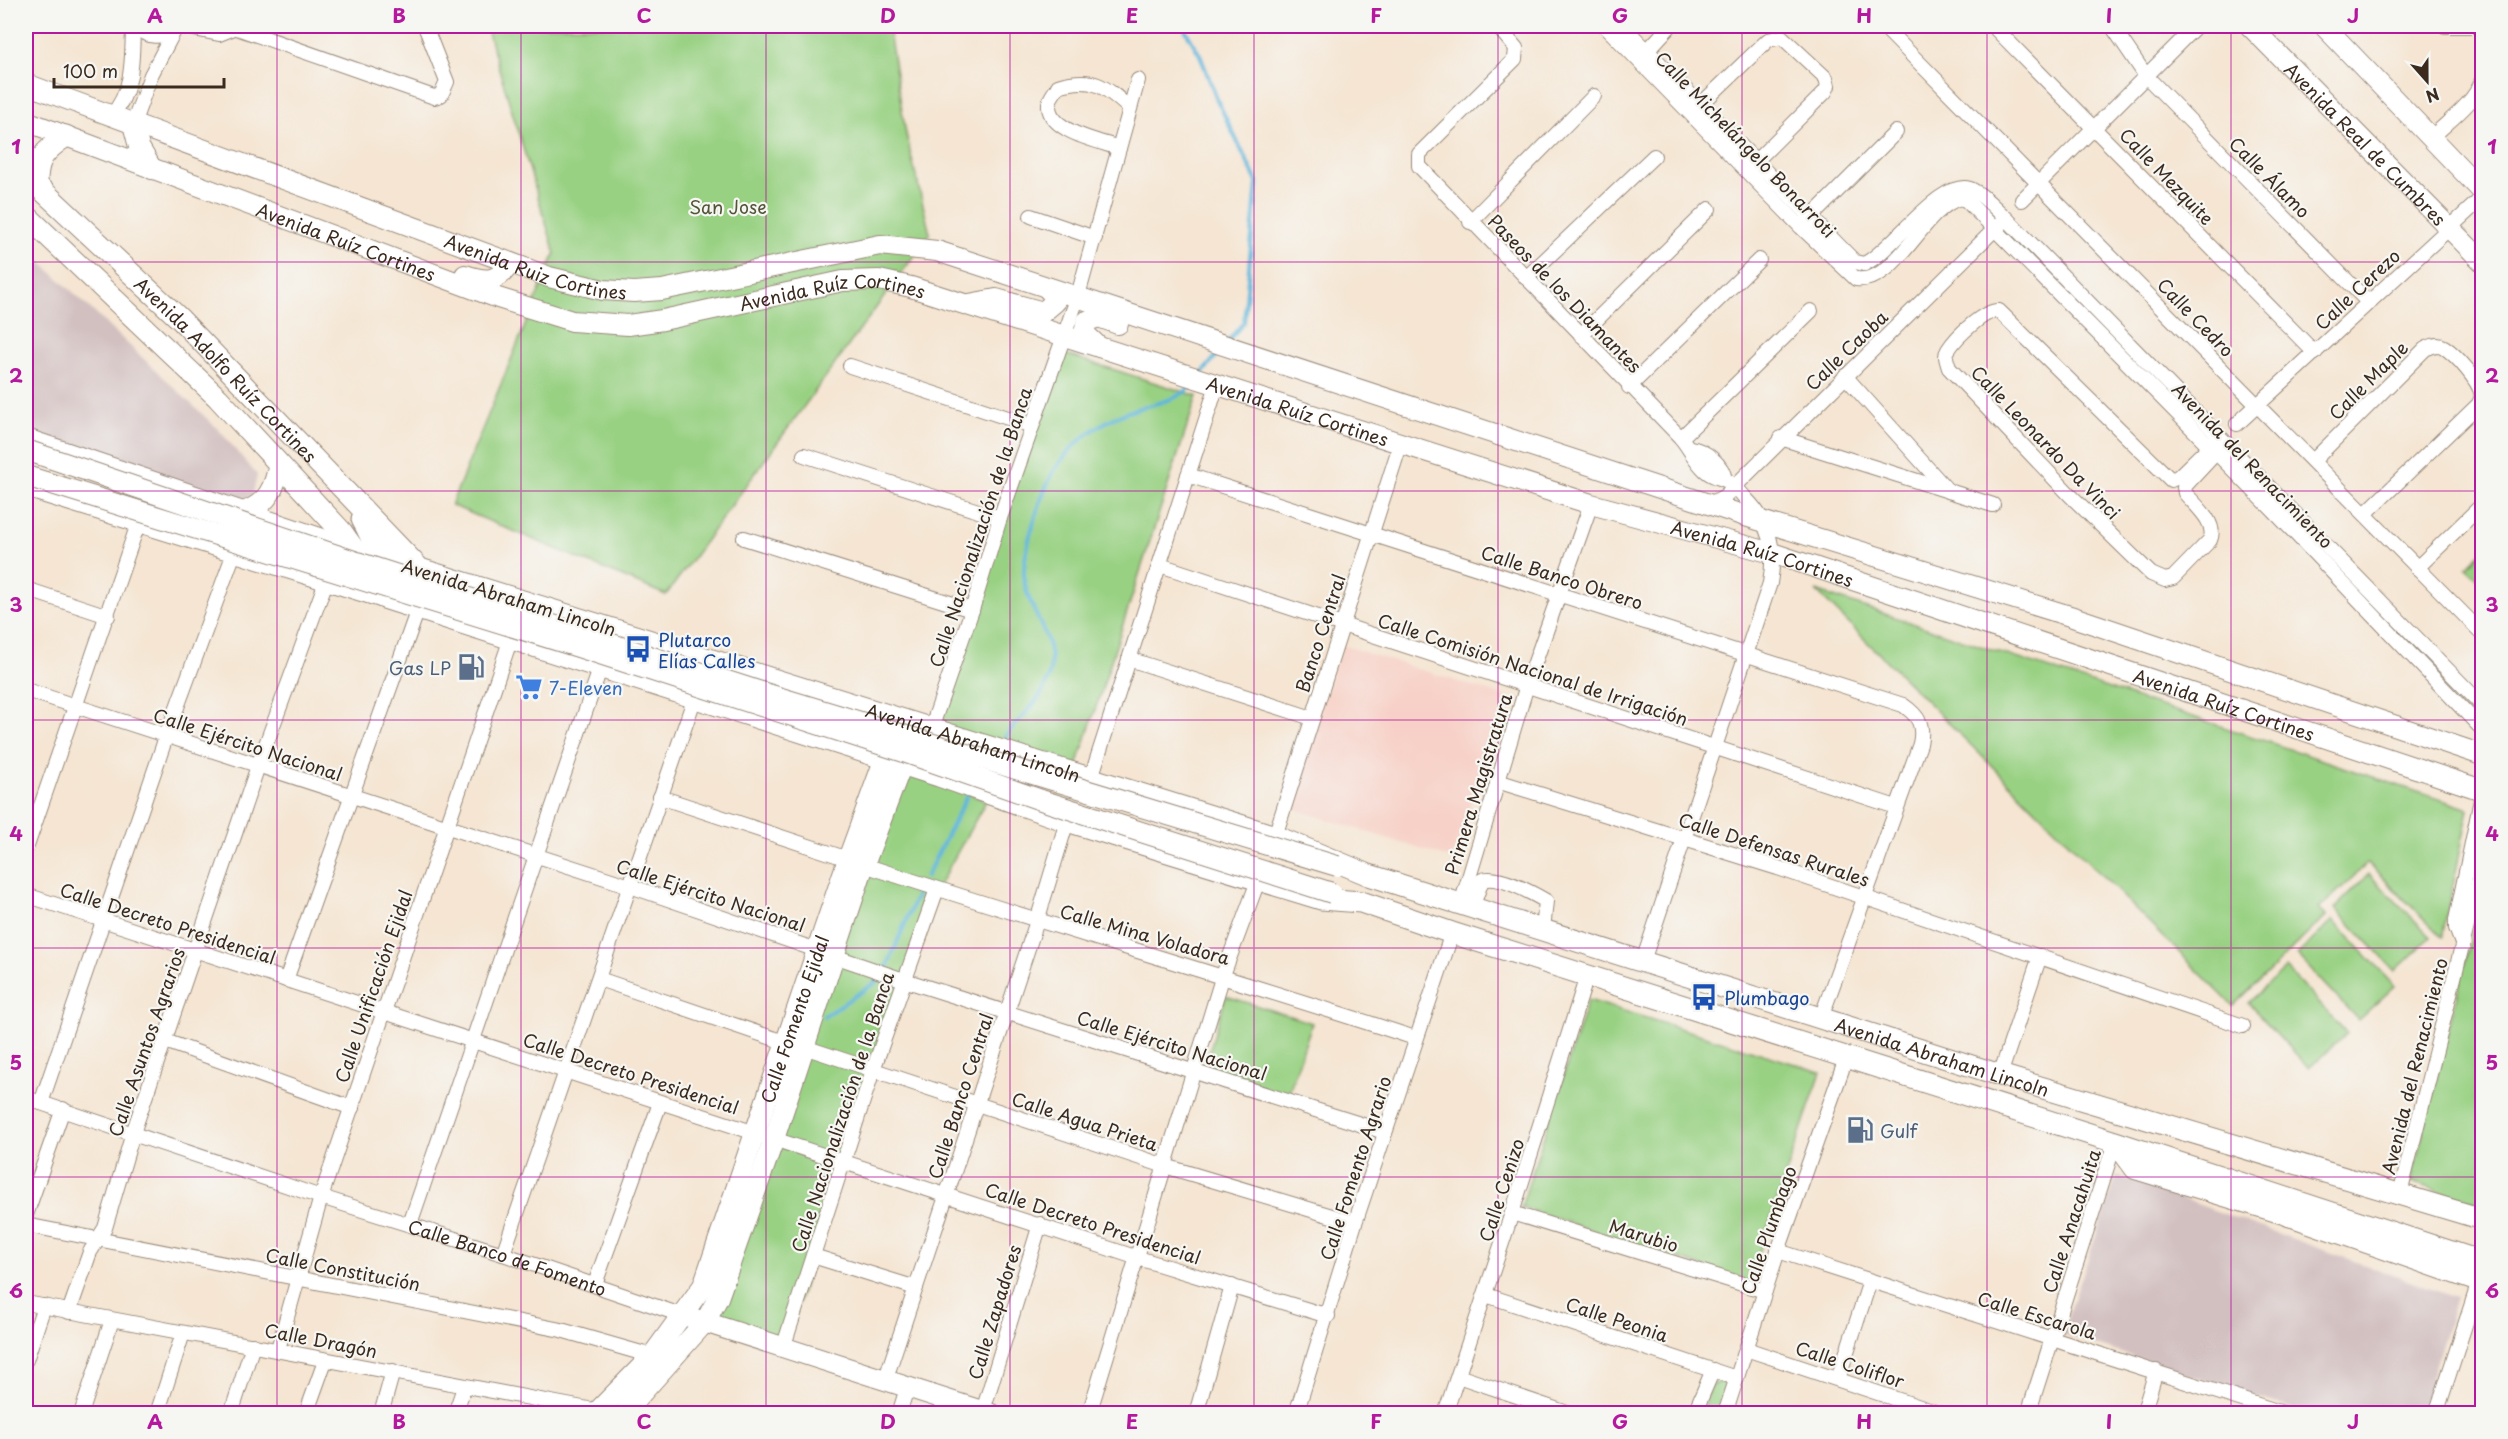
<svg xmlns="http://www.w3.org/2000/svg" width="2508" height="1439" viewBox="0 0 2508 1439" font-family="'Playpen Sans',sans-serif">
<rect width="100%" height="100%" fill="#f6f6f2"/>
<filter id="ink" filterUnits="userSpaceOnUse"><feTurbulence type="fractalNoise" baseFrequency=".0167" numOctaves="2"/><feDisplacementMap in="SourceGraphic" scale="12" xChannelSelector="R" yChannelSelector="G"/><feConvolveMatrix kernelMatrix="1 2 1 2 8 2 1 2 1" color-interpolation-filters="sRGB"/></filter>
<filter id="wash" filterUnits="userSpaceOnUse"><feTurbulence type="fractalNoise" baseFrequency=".008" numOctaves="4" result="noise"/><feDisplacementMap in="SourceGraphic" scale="24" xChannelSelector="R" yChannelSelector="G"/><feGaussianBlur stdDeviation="1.35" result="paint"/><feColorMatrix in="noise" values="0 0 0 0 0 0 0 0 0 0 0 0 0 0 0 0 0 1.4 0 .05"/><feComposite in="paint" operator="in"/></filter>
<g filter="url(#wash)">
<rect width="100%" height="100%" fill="#f5e5d2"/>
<!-- built -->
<polygon fill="#f7d1c7" points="1342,645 1507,697 1452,859 1288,807"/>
<!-- industrial -->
<g fill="#d2bfc0">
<polygon points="26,248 219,430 257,475 253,494 234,503 26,437"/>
<polygon points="2117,1175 2456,1298 2421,1413 2306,1413 2062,1334"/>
</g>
<!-- green -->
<g fill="#99d183" stroke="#6a7e50" stroke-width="1.5">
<polygon points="486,26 888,26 906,134 930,234 666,595 451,505 555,253"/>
<polygon points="1058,352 1197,396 1076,769 936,728"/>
<polygon points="2482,552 2482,582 2466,567"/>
<polygon points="1816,591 2469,809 2442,937 2368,863 2319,909 2326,916 2233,1006"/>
<polygon points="902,764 986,801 937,889 783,1348 705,1322"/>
<polygon points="2369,874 2431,937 2395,971 2335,908"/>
<polygon points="2482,893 2482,1204 2411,1182"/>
<polygon points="2333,920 2395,986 2358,1020 2297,955"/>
<polygon points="2286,968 2347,1033 2309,1068 2248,1003"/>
<polygon points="1226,996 1312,1023 1287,1099 1204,1068"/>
<polygon points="1588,1000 1821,1072 1749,1282 1521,1207"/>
<polygon points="1721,1381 1728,1389 1720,1413 1701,1414 1711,1386"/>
</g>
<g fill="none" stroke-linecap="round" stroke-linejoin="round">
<!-- stream -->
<g stroke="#5fb6dc" stroke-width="4">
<polyline points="1183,26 1200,55 1218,102 1257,182 1244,322 1228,341"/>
<polyline points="1202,374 1220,351"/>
<path d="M1005,737c15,-20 35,-34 43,-58 12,-36 -16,-61 -23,-94 -6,-26 16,-91 29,-114 19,-31 51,-53 86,-63 20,-6 38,-8 53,-23"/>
<polyline points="926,877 967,796"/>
<polyline points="887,967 918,892"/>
<polyline points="824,1016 878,981"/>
</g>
</g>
</g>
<g filter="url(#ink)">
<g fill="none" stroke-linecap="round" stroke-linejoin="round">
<defs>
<g id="street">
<path d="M135,26c12,12 27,13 41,3"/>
<polyline points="179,26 219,34 234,28"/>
<polyline points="231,26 434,97 441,95 447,82 425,26"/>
<path d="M1497,26l19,22 -1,11 -96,95v12l262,272c9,11 14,23 25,33 7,6 12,6 20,9 7,3 15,13 20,19 24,24 30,51 24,84l-127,378"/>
<path d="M1605,26l196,201 55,52c41,6 66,-70 104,-81l6,2 309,312 207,217"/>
<polyline points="1623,26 1855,262 1864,264"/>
<polyline points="1883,26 2482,633"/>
<polyline points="1993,26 2315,353"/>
<polyline points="2112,26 2146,76 2369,303"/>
<polyline points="2445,26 2482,26"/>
<polyline points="1647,51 1670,26"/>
<polyline points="1694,111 1768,40 1782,37 1826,78 1828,86 1825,92 1757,160"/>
<path d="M111,116c23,-25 21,-58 22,-90"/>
<polyline points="133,124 151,75 174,31"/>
<path d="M2431,138c17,-17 44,-35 51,-58"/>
<path d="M1119,148c-20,-7 -73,-17 -70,-45 1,-6 7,-12 9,-17 34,-10 46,-1 71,22"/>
<polyline points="2022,200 2196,26"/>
<polyline points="1031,216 1095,238"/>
<polyline points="1470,222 1594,96"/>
<polyline points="1804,224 1896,132"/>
<path d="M1864,264c28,-12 80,-92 110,-73 12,6 22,19 32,27l476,487"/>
<polyline points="1526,278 1654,156"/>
<polyline points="1581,335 1709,209"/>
<polyline points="850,366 1032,426"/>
<polyline points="1845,376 1948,491"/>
<polyline points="1629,387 1759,260"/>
<polyline points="2237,424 2482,198"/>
<path d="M2219,437l-41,40 -7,3 -172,-169c-14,-2 -43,26 -51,39 -4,6 -1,11 1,18l121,127 81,79 14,6 8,-2 37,-38c8,-17 -15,-35 -25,-47l-1,-6 41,-44"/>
<polyline points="1681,438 1811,311"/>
<polyline points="1781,438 1993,505"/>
<path d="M1690,448c15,2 33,16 35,32"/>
<polyline points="804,455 1000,518"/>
<path d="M2314,460l111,-111c7,-3 12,-6 19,-2 12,8 36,34 38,49l-3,8 -113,109"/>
<path d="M1188,475l715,230c16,11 21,20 17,39l-99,274"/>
<polyline points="1710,504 1725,496 2000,224"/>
<polyline points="744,538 972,610"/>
<polyline points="1160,565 1896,807"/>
<polyline points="2417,568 2482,505"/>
<polyline points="26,589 108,616"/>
<polyline points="1129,659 1312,718"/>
<polyline points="26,690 630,886 904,980 1385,1132"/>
<polyline points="931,729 972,610 1000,518 1077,299 1138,80"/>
<polyline points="1091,778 1217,385"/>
<polyline points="1497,781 1778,868 2243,1026"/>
<polyline points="660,797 848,859"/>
<polyline points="1275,836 1401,442"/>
<polyline points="26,849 138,524"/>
<path d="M864,865c183,60 368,113 551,173"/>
<polyline points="26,895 1138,1258 1328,1316"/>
<polyline points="1461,904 1527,685 1591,504"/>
<path d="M1472,908l10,-28c16,-6 50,13 64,21l-3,29"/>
<polyline points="2463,946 2456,928 2456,920 2482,795"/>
<polyline points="599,979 787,1043"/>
<polyline points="286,980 418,609"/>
<polyline points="165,1041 352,1108"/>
<polyline points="804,1047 1165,1166 1355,1223"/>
<polyline points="2000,1075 2040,956"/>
<path id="s1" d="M26,1098l295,99 182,57 181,62"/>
<polyline points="41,1103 166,737 234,553"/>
<polyline points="2400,1194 2482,866"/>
<polyline points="1512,1213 1765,1291"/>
<polyline points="26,1215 63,1109"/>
<polyline points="410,1224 601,666"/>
<polyline points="26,1225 561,1330 652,1356"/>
<polyline points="1778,1251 2286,1414"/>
<polyline points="503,1254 695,697"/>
<polyline points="813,1256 916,1288"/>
<polyline points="595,1284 660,1103"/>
<polyline points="1486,1295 1736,1378"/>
<polyline points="26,1303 604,1412"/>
<polyline points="69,1312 90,1252 105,1228 133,1133 258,766 327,579"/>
<polyline points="783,1348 873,1070 937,889"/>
<polyline points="278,1349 321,1197 511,638"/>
<polyline points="1746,1349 1941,1414"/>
<polyline points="26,1360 44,1306"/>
<polyline points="1458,1376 1570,1414"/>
<polyline points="1838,1379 1870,1281"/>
<polyline points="885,1381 1037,921 1067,821"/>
<polyline points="983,1411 1040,1224"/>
<polyline points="81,1414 112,1320"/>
<polyline points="157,1414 183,1333"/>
<polyline points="231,1414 253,1345"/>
<polyline points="306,1414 325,1361"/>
<polyline points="381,1414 393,1371"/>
<polyline points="455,1414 464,1387"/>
<polyline points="899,1414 907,1388"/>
<polyline points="1089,1414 1223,975 1258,881"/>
<polyline points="1196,1414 1232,1286"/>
<polyline points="1296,1414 1355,1223 1452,933"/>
<polyline points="1445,1414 1512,1213 1587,976"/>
<polyline points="1694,1414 1713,1370"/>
<polyline points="1725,1414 1778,1251 1846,1058"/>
<polyline points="2028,1414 2115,1142"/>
<polyline points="2143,1414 2156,1371"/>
<polyline points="2436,1414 2479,1282"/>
</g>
<g id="secondary">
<path id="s2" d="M2250,26l232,235"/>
<polyline points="2324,26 2482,191"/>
<path id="s3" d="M26,84l523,193 54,13 31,2 28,-2 218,-45 57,6 805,264 328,101 412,139"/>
<path id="s4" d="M26,121l472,177 74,23 56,4 35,-5 180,-39 36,-1 32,7 680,217 181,49 710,237"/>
<polyline points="133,124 139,147 152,169"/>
<path d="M465,275c21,7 33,8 45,-12"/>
<polyline points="969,304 996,299 1043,312 1055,302 1054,296 1047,288"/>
<polyline points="1099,347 1084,333 1087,321 1099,317 1118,324"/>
<polyline points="26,439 379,558 420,569"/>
<polyline points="26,487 384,598"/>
<polyline points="2115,1142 2135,1169 2290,1216 2482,1283"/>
<polyline points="692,1318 991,1414"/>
<path id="s5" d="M595,1414l57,-58 51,-70 145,-427 42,-115"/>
<polyline points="623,1414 705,1322 718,1298 774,1139 864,865 907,751"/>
</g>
<g id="primary">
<path id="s6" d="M26,175l154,144 240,250 855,267 94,39 631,200 482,144"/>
<path d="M37,186c-1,-27 7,-35 29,-50"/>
<polyline points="26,215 218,398 342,532 364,563 384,598 939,776 1067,821 1321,899 1361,902 1452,933 2115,1142 2482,1262"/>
<path d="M245,512c23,-9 30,-24 34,-47"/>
<path d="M362,519c10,20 24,44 16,67"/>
<polyline points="2266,1193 2290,1216"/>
<polyline points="2418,1243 2442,1267"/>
</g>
</defs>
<!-- street casing -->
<use href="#street" stroke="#988878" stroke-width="16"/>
<!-- secondary casing -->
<use href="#secondary" stroke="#988878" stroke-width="22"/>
<!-- primary casing -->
<use href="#primary" stroke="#988878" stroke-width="23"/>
<!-- street -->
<use href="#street" stroke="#fff" stroke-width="14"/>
<!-- secondary -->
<use href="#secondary" stroke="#fff" stroke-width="20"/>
<!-- primary -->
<use href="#primary" stroke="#fff" stroke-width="21"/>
<defs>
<g id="secondary-bridge">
<polyline points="26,450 357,562 758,691 1337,866"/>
<polyline points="26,476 578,647 904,752 1041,800 1332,893"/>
</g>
</defs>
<!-- secondary-bridge casing -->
<use href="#secondary-bridge" stroke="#988878" stroke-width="22" stroke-linecap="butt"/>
<!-- secondary-bridge -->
<use href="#secondary-bridge" stroke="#fff" stroke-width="20"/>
</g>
</g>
<!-- grid -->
<path fill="none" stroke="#b5179e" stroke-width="1.5" stroke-opacity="0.55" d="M277,26v1388M521,26v1388M766,26v1388M1010,26v1388M1254,26v1388M1498,26v1388M1742,26v1388M1987,26v1388M2231,26v1388M26,262h2456M26,491h2456M26,720h2456M26,948h2456M26,1177h2456"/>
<!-- icons -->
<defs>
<symbol id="bus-bare" viewBox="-9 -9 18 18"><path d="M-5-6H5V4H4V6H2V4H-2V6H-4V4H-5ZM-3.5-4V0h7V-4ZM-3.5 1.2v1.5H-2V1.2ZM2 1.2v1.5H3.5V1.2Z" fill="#1a4fb4" stroke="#f6f6f2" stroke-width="2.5" paint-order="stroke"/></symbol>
<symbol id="fuel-bare" viewBox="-9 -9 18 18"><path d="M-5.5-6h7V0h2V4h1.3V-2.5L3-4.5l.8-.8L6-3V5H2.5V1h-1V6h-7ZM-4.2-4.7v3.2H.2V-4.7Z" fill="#5c6f8a" stroke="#f6f6f2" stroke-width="2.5" paint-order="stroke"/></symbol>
<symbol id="supermarket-bare" viewBox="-9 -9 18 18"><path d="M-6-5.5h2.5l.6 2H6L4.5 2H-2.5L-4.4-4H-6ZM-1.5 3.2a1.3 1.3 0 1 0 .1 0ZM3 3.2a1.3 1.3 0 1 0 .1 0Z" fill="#3f7fe0" stroke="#f6f6f2" stroke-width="2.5" paint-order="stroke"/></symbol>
</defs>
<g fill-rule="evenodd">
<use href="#bus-bare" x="619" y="630" width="38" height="38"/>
<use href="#fuel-bare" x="452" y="648" width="38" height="38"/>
<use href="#supermarket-bare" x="510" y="668" width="38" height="38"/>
<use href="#bus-bare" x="1685" y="978" width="38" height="38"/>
<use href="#fuel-bare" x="1841" y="1111" width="38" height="38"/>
</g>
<g text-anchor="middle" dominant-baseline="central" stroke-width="4.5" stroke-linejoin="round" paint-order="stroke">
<!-- street labels -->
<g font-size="18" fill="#3b2a1e" stroke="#f6f6f2">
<text stroke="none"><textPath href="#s2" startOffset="165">Avenida Real de Cumbres</textPath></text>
<text transform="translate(1746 144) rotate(46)">Calle Michelángelo Bonarroti</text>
<text transform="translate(2167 176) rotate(46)">Calle Mezquite</text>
<text transform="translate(2270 177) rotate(45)">Calle Álamo</text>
<text stroke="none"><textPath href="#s4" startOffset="342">Avenida Ruíz Cortines</textPath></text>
<text stroke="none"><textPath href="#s3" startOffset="542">Avenida Ruiz Cortines</textPath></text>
<text transform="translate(2357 289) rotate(-43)">Calle Cerezo</text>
<text transform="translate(1565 293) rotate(46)">Paseos de los Diamantes</text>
<text stroke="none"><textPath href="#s4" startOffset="846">Avenida Ruíz Cortines</textPath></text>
<text transform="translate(2196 317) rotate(46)">Calle Cedro</text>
<text transform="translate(1846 350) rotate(-44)">Calle Caoba</text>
<text stroke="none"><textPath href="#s6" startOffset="279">Avenida Adolfo Ruíz Cortines</textPath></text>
<text transform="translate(2368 380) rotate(-45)">Calle Maple</text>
<text stroke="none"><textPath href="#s4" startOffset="1332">Avenida Ruíz Cortines</textPath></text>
<text transform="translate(2046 442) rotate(46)">Calle Leonardo Da Vinci</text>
<text transform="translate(2253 465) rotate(46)">Avenida del Renacimiento</text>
<text transform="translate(980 527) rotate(-72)">Calle Nacionalización de la Banca</text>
<text stroke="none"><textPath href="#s4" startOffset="1818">Avenida Ruíz Cortines</textPath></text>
<text transform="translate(1562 577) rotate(18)">Calle Banco Obrero</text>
<text transform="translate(509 597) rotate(17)">Avenida Abraham Lincoln</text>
<text transform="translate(1320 633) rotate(-72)">Banco Central</text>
<text transform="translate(1533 669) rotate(18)">Calle Comisión Nacional de Irrigación</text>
<text stroke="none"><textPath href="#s4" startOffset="2304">Avenida Ruíz Cortines</textPath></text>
<text stroke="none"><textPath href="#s6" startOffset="1137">Avenida Abraham Lincoln</textPath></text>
<text transform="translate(248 744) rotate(18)">Calle Ejército Nacional</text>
<text transform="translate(1478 784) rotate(-73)">Primera Magistratura</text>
<text transform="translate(1774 849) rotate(18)">Calle Defensas Rurales</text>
<text transform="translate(711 895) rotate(18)">Calle Ejército Nacional</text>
<text transform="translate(168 923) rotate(18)">Calle Decreto Presidencial</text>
<text transform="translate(1145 934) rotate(16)">Calle Mina Voladora</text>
<text transform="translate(373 986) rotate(-71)">Calle Unificación Ejidal</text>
<text stroke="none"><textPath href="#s5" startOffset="450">Calle Fomento Ejidal</textPath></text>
<text transform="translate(146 1042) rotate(-71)">Calle Asuntos Agrarios</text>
<text transform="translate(1172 1045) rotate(17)">Calle Ejército Nacional</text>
<text stroke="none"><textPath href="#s6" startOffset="2156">Avenida Abraham Lincoln</textPath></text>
<text transform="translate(2414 1066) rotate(-76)">Avenida del Renacimiento</text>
<text transform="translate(631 1073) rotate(18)">Calle Decreto Presidencial</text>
<text transform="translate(960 1096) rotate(-72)">Calle Banco Central</text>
<text transform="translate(842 1112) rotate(-72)">Calle Nacionalización de la Banca</text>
<text transform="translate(1085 1121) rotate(18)">Calle Agua Prieta</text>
<text transform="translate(1355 1168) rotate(-72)">Calle Fomento Agrario</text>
<text transform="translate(1501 1190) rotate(-72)">Calle Cenizo</text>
<text transform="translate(2071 1221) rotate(-72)">Calle Anacahuita</text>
<text transform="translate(1093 1223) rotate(18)">Calle Decreto Presidencial</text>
<text transform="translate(1768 1230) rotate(-71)">Calle Plumbago</text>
<text transform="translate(1644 1235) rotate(17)">Marubio</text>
<text stroke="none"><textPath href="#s1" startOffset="507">Calle Banco de Fomento</textPath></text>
<text transform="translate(343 1269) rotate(11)">Calle Constitución</text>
<text transform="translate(994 1312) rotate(-73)">Calle Zapadores</text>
<text transform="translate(2037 1315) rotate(17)">Calle Escarola</text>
<text transform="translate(1617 1319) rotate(18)">Calle Peonia</text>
<text transform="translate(321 1340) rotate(11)">Calle Dragón</text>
<text transform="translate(1850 1364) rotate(18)">Calle Coliflor</text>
</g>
<!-- park labels -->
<g font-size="18" fill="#525437" stroke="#f6f6f2">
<text x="728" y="206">San Jose</text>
</g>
<!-- transit labels -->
<g font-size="18" fill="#164399" stroke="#f6f6f2" text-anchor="start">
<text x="658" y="639">Plutarco<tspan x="658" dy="21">Elías Calles</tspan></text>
<text x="1724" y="997">Plumbago</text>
</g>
<!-- service labels -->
<g font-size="18" fill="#4e5e75" stroke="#f6f6f2" text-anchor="end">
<text x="451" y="667">Gas LP</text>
<text x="1880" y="1130" text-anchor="start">Gulf</text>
</g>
<!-- shop labels -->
<g font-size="18" fill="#366cbe" stroke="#f6f6f2" text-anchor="start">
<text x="549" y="687">7-Eleven</text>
</g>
</g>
<!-- margin -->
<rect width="2508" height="1439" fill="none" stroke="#f6f6f2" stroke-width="66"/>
<!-- north arrow -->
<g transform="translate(2427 81) rotate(159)" stroke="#f6f6f2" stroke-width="4.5" paint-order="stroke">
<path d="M0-4.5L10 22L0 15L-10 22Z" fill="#3b2a1e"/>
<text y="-9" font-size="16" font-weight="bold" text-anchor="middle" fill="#3b2a1e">N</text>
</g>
<!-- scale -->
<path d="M54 78v9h170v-9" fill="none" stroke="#3b2a1e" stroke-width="3"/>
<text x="63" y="78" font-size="18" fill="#3b2a1e" stroke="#f6f6f2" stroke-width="4.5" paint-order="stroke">100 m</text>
<rect x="33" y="33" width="2442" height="1373" fill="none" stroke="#b5179e" stroke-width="2"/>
<g font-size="20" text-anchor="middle" font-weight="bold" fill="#b5179e">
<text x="155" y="23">A</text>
<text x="399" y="23">B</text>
<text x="644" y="23">C</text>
<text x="888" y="23">D</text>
<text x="1132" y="23">E</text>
<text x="1376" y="23">F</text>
<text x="1620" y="23">G</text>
<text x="1864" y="23">H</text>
<text x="2109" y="23">I</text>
<text x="2353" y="23">J</text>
<text x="16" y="154">1</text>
<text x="2492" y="154">1</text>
<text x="16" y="383">2</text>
<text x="2492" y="383">2</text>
<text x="16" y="612">3</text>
<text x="2492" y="612">3</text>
<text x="16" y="841">4</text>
<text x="2492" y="841">4</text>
<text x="16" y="1070">5</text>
<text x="2492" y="1070">5</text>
<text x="16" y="1298">6</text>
<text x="2492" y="1298">6</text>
<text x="155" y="1429">A</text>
<text x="399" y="1429">B</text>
<text x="644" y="1429">C</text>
<text x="888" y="1429">D</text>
<text x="1132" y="1429">E</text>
<text x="1376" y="1429">F</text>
<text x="1620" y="1429">G</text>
<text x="1864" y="1429">H</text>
<text x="2109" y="1429">I</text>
<text x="2353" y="1429">J</text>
</g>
</svg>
